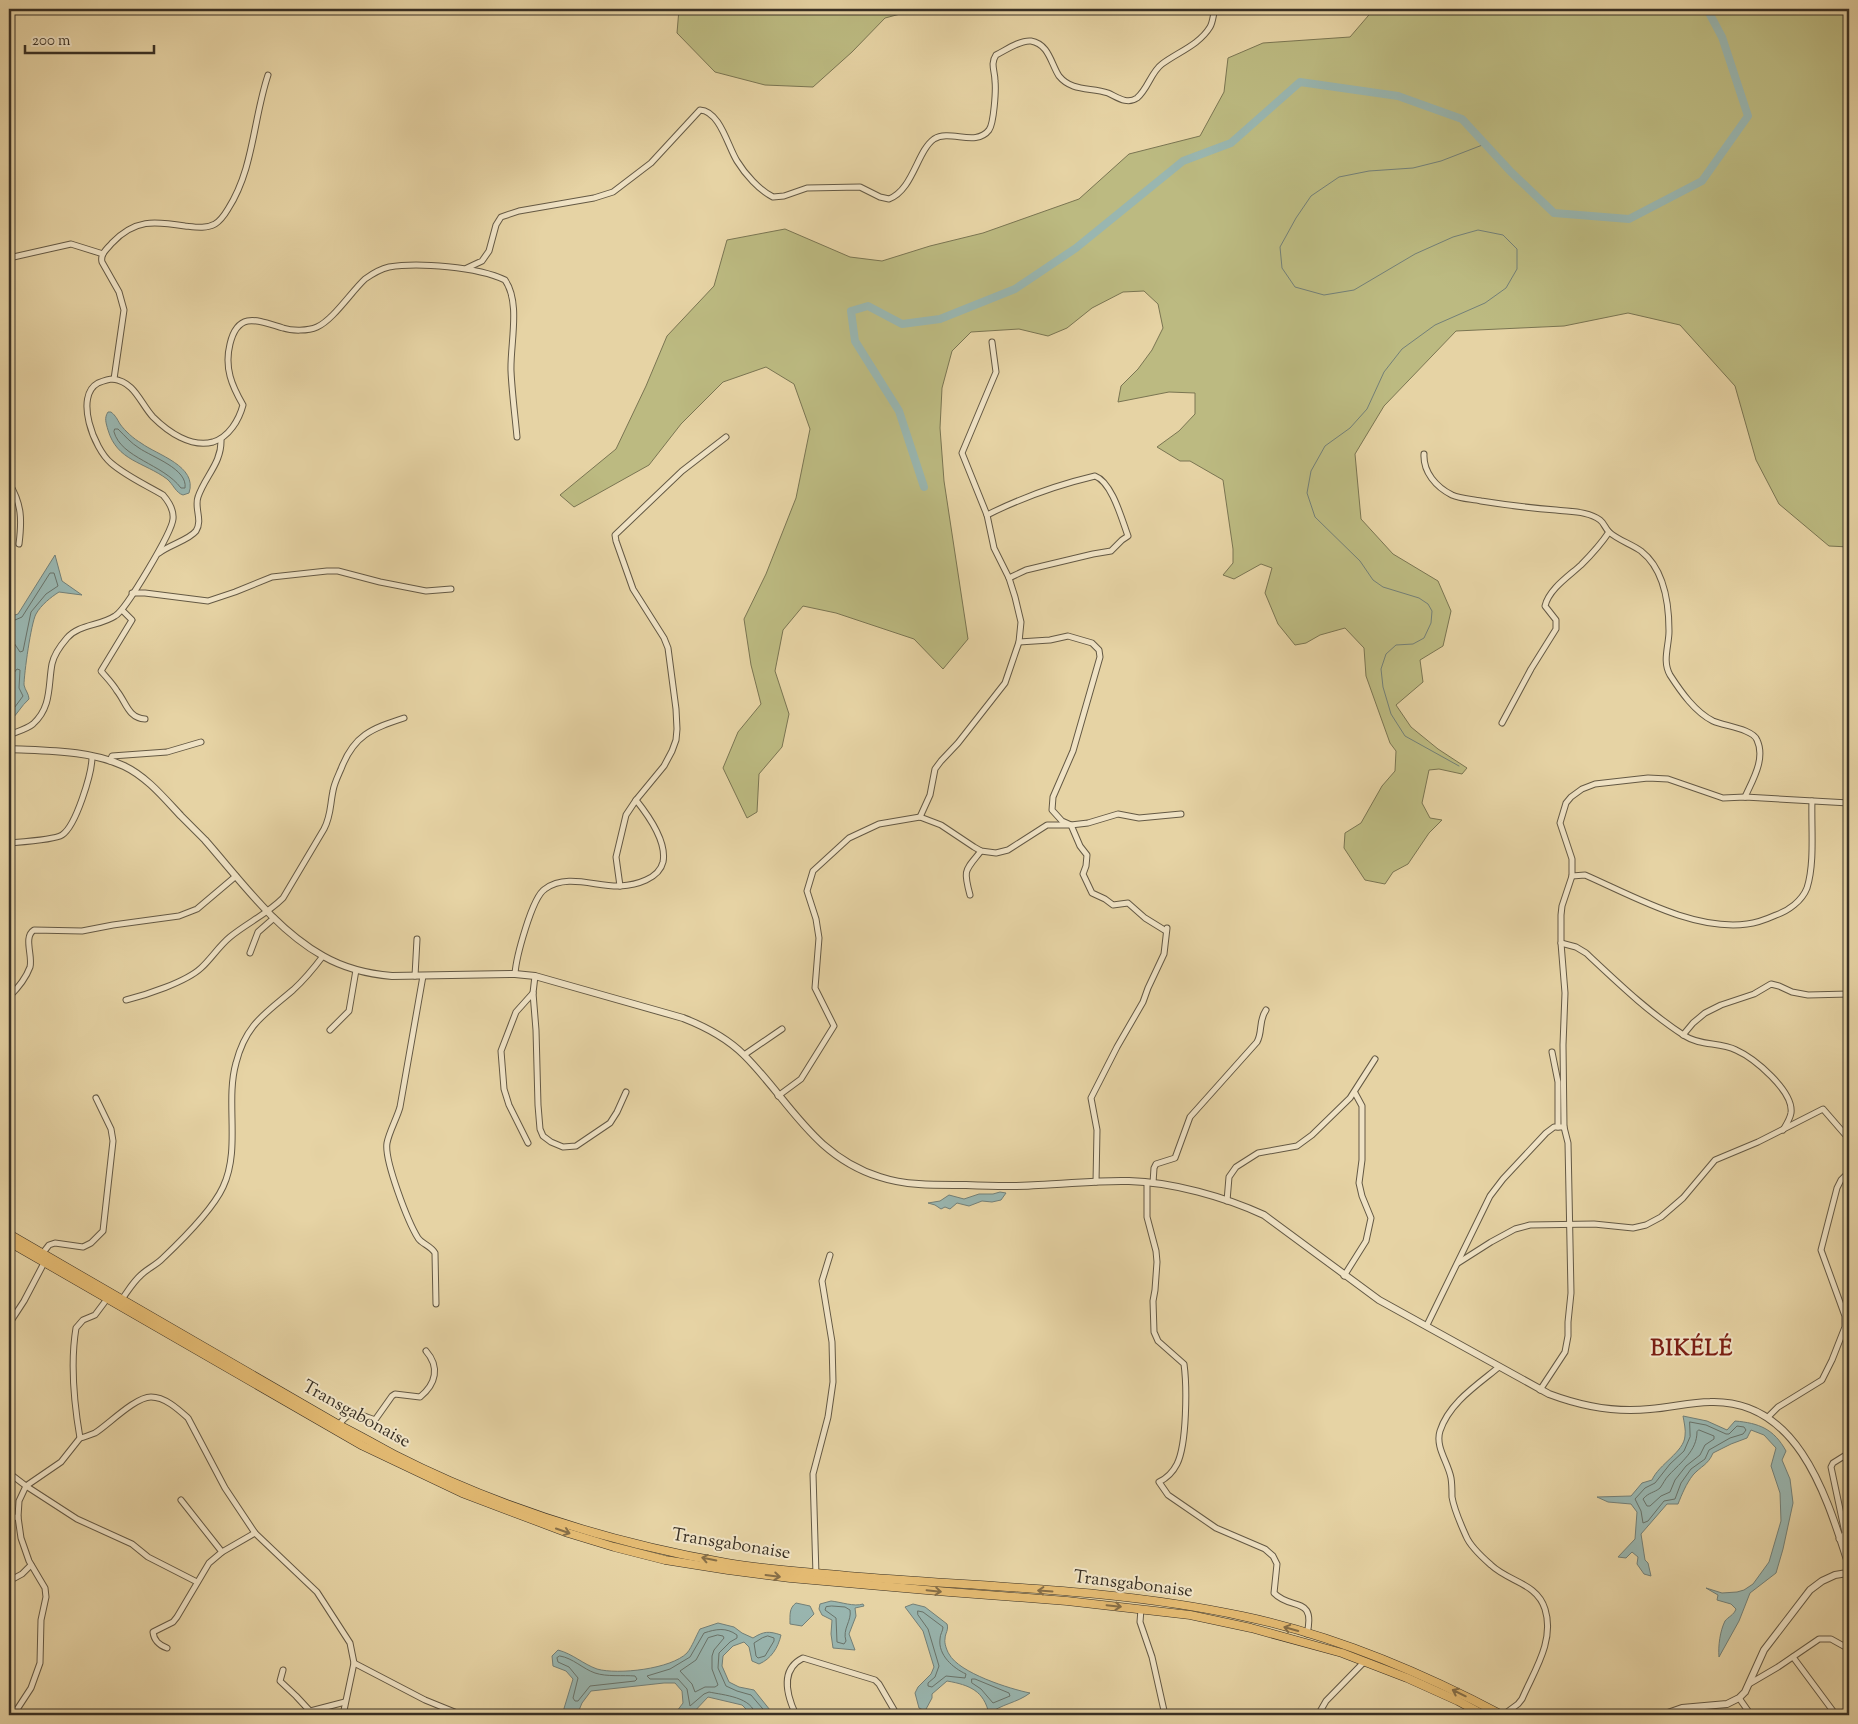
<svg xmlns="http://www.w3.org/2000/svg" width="1858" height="1724" viewBox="0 0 1858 1724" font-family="'Sorts Mill Goudy',serif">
<rect width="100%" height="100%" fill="#e6d3a4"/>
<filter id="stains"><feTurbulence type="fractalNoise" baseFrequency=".004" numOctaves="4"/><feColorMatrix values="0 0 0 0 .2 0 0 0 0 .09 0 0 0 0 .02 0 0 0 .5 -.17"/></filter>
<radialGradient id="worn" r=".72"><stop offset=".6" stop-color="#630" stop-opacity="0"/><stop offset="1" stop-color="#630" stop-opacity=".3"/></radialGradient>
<!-- green -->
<g fill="#bcba81" stroke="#7a7552">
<polygon points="679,9 919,9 885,18 852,52 813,87 765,85 715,72 677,33"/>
<polygon points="1374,9 1849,9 1849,547 1829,546 1779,504 1756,460 1735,386 1680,325 1628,313 1564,326 1456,331 1384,406 1355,454 1361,519 1393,554 1438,581 1451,611 1443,646 1420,660 1423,682 1396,705 1411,727 1438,749 1467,768 1462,774 1439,769 1429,770 1422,803 1430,818 1442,820 1429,833 1408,864 1393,872 1385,884 1365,880 1344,848 1345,833 1361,823 1382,786 1395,771 1396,751 1390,743 1366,676 1364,648 1345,628 1320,635 1306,643 1295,645 1278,624 1265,593 1272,568 1261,564 1234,579 1223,575 1233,563 1233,549 1223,480 1190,461 1180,461 1157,447 1179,431 1195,414 1195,393 1169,392 1118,402 1121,386 1138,369 1152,350 1163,328 1158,304 1144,291 1123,292 1092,308 1067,328 1048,336 1019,329 971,332 952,351 942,388 940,428 944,481 968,639 943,669 914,639 836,613 803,606 783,630 775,671 789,714 782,747 759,774 757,812 747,818 723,768 738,732 761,704 751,665 744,619 766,574 796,498 810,429 794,384 766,367 723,382 681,424 649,465 574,507 560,495 616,449 646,386 667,336 714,286 727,240 785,229 850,257 882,261 930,246 983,233 1079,199 1129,154 1200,136 1224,92 1228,58 1263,43 1350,37"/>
</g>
<!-- water -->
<g fill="#99b6b0" stroke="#738078">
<path d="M108,412h3c5,4 6,7 9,12 5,7 14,15 21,19 16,12 57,23 48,50l-6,2c-7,-2 -10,-11 -16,-16 -23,-17 -50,-18 -59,-49 -2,-7 -4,-12 0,-18z"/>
<path d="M55,555l7,26 20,14 -23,-3c-8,5 -18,13 -23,22 -5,9 -12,60 -12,71 1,5 5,9 5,14 -8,7 -12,16 -20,23v-38l5,-32 -5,-9v-31l6,3 3,-1z"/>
<polygon points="1000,1192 1006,1193 1001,1200 992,1202 982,1201 969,1206 957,1203 950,1209 945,1207 941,1209 935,1205 928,1203 940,1201 949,1195 964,1199 979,1194 993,1194"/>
<path d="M1683,1416l24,5 20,9 8,-9c24,2 39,8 51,30l-4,9 8,19 3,24 -10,46 -7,24 -26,20 -11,28 -20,36c-1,-11 1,-26 6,-36 3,-4 9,-6 11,-12l-5,-5 -14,-4 1,-5 -12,-7 16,5 15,-1 7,-2 9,-6 16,-22 12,-41 -1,-28 -9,-27 5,-18 -12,-13 -13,-5 -4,8 -16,6 -18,9c-5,12 -12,13 -20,22 -7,9 -11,19 -15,29h-11l-26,30 4,26 3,3 3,13 -7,-2 -7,-10 1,-7 -6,-5 -6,6 -8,-1 17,-18 2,-27 -6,-8 -23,-2 -11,-5 34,-1 11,-13 10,-3c7,-16 32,-28 33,-44 1,-6 -1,-14 -2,-20z"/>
<path d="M831,1601c10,1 23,6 32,3l1,2 -9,2 1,8 -7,18 6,16 -22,-2 -2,-14 1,-14 -10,-5 -3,-6 1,-5z"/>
<path d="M796,1603l14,3 4,8 -12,12 -12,-2c0,-9 -1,-16 6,-21z"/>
<path d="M913,1604l12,3 22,17c2,6 -2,9 -2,15 -1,4 2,12 4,15 10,19 61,35 81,39 -13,10 -29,11 -41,21 -5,-23 -19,-29 -42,-33l-15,13v4l-7,13 -6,-3 -4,-15 3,-6 13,-13 3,-7 -11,-36 -18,-24z"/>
<path d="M718,1623l16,4 8,6 11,5c11,-7 16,-7 28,-3 -3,13 -10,24 -22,29l-7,-3 -3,-14 -5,-5 -11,4 -10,10 -1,10 7,16 10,5 15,3 20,25h-22l-10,-10 -34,-8 -17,18h-17l9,-12 -1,-12 -7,-8h-11l-73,8 -9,12 -5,12h-15l11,-36 -7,-8 -13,-5 -1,-10 6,-6c15,4 25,14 39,19 21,6 74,0 90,-16 5,-6 9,-17 13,-24z"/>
</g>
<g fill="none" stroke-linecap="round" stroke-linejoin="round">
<!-- shore -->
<g stroke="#69736a" stroke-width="1">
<path d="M115,429h3c7,7 13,14 21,19 13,9 49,21 46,40h-4c-18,-24 -60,-30 -67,-56z"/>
<polyline points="9,617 15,620 22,617 50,573 54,573 58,586 46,594 31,612 23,651 20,652 14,643 9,642"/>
<polyline points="9,674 13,674 17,669 20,670 19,688 23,696 9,715"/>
<polygon points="1690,1422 1706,1425 1726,1434 1729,1434 1737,1426 1744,1427 1746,1430 1743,1434 1730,1438 1709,1450 1705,1459 1691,1469 1681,1483 1675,1499 1664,1501 1648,1521 1643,1523 1641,1511 1635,1499 1645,1488 1655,1483 1670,1464 1684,1451 1690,1437"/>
<path d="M1699,1430l15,6v3l-9,6 -5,10 -14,11 -11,14 -5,12 -9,4 -11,10h-3l-4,-7c6,-7 11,-6 17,-11 3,-4 5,-9 9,-13 12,-13 28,-24 28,-43z"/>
<path d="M832,1606l13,1 5,3c2,11 -8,19 -4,31l-2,3 -7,-2 -1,-24 -11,-8 1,-3z"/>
<path d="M918,1611l5,1 20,15c0,4 -3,7 -3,12 -2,16 13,29 26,35l-1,4 -19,-2 -14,11 -4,-1v-3l7,-6 4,-11 -11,-37 -10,-14z"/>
<polygon points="718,1635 723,1636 724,1638 714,1650 712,1656 712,1669 718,1685 715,1687 705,1687 695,1692 692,1684 680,1671 696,1660 708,1638"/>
<polygon points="768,1636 774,1638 774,1641 765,1656 758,1658 756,1656 754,1643 762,1638"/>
<path d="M560,1656c13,2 23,13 35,17 12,4 28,2 40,3l2,3 -2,2 -45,5 -12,15h-3l-2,-3 5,-20 -9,-11 -11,-5 -1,-4z"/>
<polygon points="972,1679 975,1679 1009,1693 1010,1696 993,1703 981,1689 972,1683"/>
<path d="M755,1715c-2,-18 -32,-20 -46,-23l-5,2 -14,12 -3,-17 -9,-10h-28l-3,-3 23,-7 20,-12 14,-24c12,-4 22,-6 33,2v3l-7,4 -11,11 -1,15 8,18 11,5 14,4 17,20"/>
</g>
<!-- stream -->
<polyline stroke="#738078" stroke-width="1" points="1459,766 1405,736 1391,714 1383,687 1381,669 1386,654 1396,645 1413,644 1424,638 1431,623 1432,611 1428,604 1419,598 1383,587 1373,580 1360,561 1315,517 1307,493 1311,471 1325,446 1350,428 1367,409 1384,372 1402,349 1435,325 1485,303 1506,288 1517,269 1517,249 1503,235 1478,230 1453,237 1415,254 1354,290 1324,295 1295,287 1282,268 1280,247 1296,218 1311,196 1339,177 1369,171 1413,168 1441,161 1485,144"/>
<!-- river -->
<polyline stroke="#99b6b0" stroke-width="8" points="924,487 899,411 855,341 851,311 868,306 902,324 940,319 1015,289 1076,248 1183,161 1231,143 1300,82 1398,96 1462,119 1511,172 1554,213 1629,219 1702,181 1748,116 1722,37 1707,9"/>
<defs>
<g id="minor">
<polyline points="9,258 71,244 103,254"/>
<path d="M467,268l15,-7 7,-10 7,-26 5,-8 18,-6 75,-13 19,-6 38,-29 49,-53c20,1 28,37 37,51 8,13 22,29 36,36l11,-1 23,-8 53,-1 20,10 9,2c24,-9 28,-48 45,-60 16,-10 42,8 55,-9 5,-7 7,-40 6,-49 0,-10 -5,-17 1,-26 10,-5 24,-15 35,-14 18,3 20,23 28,35 13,16 32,11 49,17 9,4 19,12 29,5 11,-9 14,-26 25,-34 16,-12 37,-19 48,-37 3,-5 3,-12 5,-18"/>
<path d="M114,379l10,-69 -5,-18 -17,-30c-2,-8 5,-13 10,-19 23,-24 42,-22 73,-17 10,1 21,3 30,-2 5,-3 10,-10 13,-15 26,-41 25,-89 40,-134"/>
<path d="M1424,454c-1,18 12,33 28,41 9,4 20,4 29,6 25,4 50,7 75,9 14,2 32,1 44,10 4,3 5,8 9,12 9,8 22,12 32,19 23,18 28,53 28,80 0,15 -7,30 1,44 11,17 25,37 43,46 11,5 40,8 44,19 9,19 -5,41 -12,57"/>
<path d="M9,483c13,21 13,37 10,61"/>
<path d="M987,515c34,-17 70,-30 108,-39 17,6 27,44 33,60l-6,4 -11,11 -18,3 -67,16 -17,8"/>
<path d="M159,553c10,-8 30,-13 37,-22 7,-11 -2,-23 2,-34 7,-21 24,-34 23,-58"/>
<polyline points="132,593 145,593 208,601 235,592 272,577 327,571 338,571 380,582 426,591 451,589"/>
<path d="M122,610l10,10 -31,51c6,7 12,13 16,20 9,11 11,27 28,28"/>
<polyline points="1019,642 1050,640 1068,636 1092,643 1099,650 1100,657 1073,751 1053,797 1052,810 1062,821 1071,825 1080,846 1087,855 1086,866 1083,874 1092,893 1105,899 1113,905 1128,903 1145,918 1166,931"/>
<path d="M1502,723l29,-54 25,-40v-9l-11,-14c4,-17 24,-30 36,-41 10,-10 20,-21 28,-33"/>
<path d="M9,735c7,-3 18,-6 24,-11 19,-17 15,-39 19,-60 2,-10 9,-19 15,-26 12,-14 33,-12 48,-22 11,-6 57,-84 58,-97 1,-9 -4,-17 -10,-24 -17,-10 -37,-19 -52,-32 -17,-14 -37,-67 -13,-80 5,-2 10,-4 15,-4 22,3 27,24 40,38 15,15 38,31 60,25 16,-5 26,-22 30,-37 -11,-19 -19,-37 -13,-61 8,-34 29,-23 53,-16 9,3 25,3 34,-1 16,-7 34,-35 48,-48 7,-5 15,-10 24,-12 29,-5 89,0 116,13 16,23 5,64 6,91 1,22 4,44 6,66"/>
<polyline points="110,761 112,756 167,752 201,742"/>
<polyline points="920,817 930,795 935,769 941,761 958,743 1005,683 1019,642 1021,622 1015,597 1009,578 994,548 987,515 962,453 996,372 992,342"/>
<path d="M9,843c11,-1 45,-3 53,-8 14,-9 30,-62 30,-78"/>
<path d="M1572,876l13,-1c48,21 109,56 162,49 10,-1 20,-5 29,-9 12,-4 26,-14 31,-27 8,-25 4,-61 5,-87"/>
<polyline points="620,886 616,857 626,815 636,800"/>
<path d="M970,895c-7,-26 -5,-24 11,-44"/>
<path d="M1561,943l15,4 10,6c31,29 63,60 99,83 15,10 35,6 51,14 18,8 58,41 55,63 -1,6 -5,12 -8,17"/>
<polyline points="250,953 258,932 274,918"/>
<path d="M515,974c1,-16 17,-77 30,-85 22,-16 51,-2 75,-3 16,-1 39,-7 43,-24 4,-20 -15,-47 -27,-62l28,-34 8,-15 4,-11 1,-11 -1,-20 -8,-61 -4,-10 -31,-49 -17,-48 -1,-6 67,-64 44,-34"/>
<polyline points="415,976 417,939"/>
<path d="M423,976l-23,131c-3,11 -11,25 -13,36 -3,17 21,79 31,95 4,6 13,8 17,15l1,51"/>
<polyline points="535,976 533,993 536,1030 538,1105 540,1129 543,1136 551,1142 563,1147 576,1146 610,1123 617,1112 626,1092"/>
<path d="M9,997c8,-8 17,-19 21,-30 3,-11 -7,-30 4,-37l48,1 31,-6 66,-9 18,-7 39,-33"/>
<path d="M126,1000c20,-5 60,-18 75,-32 10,-9 18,-22 29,-31 17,-14 37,-23 53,-39l41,-69c7,-13 6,-24 9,-38 1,-7 5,-15 8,-22 13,-34 30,-40 63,-51"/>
<polyline points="330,1030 349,1011 356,970"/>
<polyline points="1683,1035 1693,1023 1705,1013 1721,1005 1754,994 1771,984 1779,986 1792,992 1808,995 1849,994"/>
<polyline points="1552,1052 1558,1082 1558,1127"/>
<polyline points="744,1055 782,1029"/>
<polyline points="778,1096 801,1079 834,1026 815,988 819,938 816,919 807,891 813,871 849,838 879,824 920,817 941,825 974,847 981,851 996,853 1008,850 1047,825 1071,825 1088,823 1118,814 1139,818 1181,814"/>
<polyline points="528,1143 509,1105 504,1089 501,1051 516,1012 533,993"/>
<polyline points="1096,1182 1097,1130 1091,1098 1117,1047 1143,1002 1148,988 1164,954 1167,928"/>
<path d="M1147,1183v34l9,34 1,11 -2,28 -2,11 1,31 4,9 26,23c3,22 3,80 -7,100 -4,8 -10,14 -18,18l9,13 48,33 49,21 8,7 4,8 -3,29c17,18 42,2 33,41"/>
<path d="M1153,1183l1,-15 2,-4 19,-6 15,-41 67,-75c6,-11 1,-20 9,-32"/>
<polyline points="1227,1201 1229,1177 1236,1167 1258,1153 1297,1146 1312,1135 1350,1098 1375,1059"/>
<polyline points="42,1254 49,1245 55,1243 83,1247 91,1243 103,1231 113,1141 111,1129 96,1098"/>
<polyline points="1458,1263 1491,1242 1515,1229 1530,1225 1594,1224 1633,1228 1646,1225 1661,1217 1683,1198 1715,1160 1758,1142 1823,1109 1849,1139"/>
<polyline points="1344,1276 1366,1241 1371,1218 1362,1196 1359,1183 1362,1160 1362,1106 1355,1093"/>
<path d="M122,1299c6,-8 11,-17 19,-24 6,-6 15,-10 21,-16 19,-18 50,-48 61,-72 18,-38 2,-85 13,-124 10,-39 29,-49 57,-73 11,-10 21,-22 30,-34"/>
<polyline points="9,1324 24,1301 44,1263"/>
<polyline points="1427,1325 1490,1196 1503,1179 1546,1133 1554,1127 1564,1127"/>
<path d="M1499,1367c-22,18 -50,36 -59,64 -5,16 8,31 11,47 1,6 1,13 1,19 2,12 9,28 14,39 4,10 17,22 25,29 18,17 46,18 54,44 10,32 -11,62 -23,90l-4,5 -15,11"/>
<polyline points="1540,1390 1565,1352 1568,1336 1568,1322 1571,1293 1568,1143 1564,1127 1563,1045 1565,993 1561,943 1561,915 1562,906 1572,876 1572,859 1560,823 1566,803 1571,797 1582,789 1595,784 1648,778 1668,779 1723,798 1745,797 1849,803"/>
<polyline points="1768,1417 1778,1407 1822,1380 1832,1360 1845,1327 1845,1316 1821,1250 1837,1188 1841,1180 1849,1172"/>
<path d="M339,1425c11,-17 20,-11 36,-5l17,-24 3,-2 25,3c16,-13 20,-30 6,-46"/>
<path d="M80,1438c5,-1 10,-3 15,-5 13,-8 40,-36 56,-36 14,0 27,12 37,21l37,70 30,45 62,59 33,51 4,20 -11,52"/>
<polyline points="9,1473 26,1486 77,1519 132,1544 148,1557 197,1582"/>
<polyline points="181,1500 222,1552"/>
<polyline points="9,1518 18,1517"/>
<polyline points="1839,1539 1842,1538 1845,1533 1831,1467 1833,1463 1849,1453"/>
<polyline points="816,1575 813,1474 828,1417 833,1382 832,1342 822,1281 830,1255"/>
<polyline points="9,1581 22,1574 31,1565"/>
<polyline points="1141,1609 1140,1622 1152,1657 1165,1715"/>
<path d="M167,1648c-8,-3 -13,-7 -14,-16l20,-10 4,-5 32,-54 13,-11 33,-19"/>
<polyline points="1793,1657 1836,1715"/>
<polyline points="354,1663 425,1700 462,1715"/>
<polyline points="283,1670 280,1681 296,1696 309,1710"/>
<polyline points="1749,1684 1778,1667 1819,1639 1831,1639 1849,1649"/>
<polyline points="1739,1698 1751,1715"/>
<path d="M12,1715l4,-4 15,-23 9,-25 1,-43 5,-23 -1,-9 -16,-27 -8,-23 -3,-21 1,-16 7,-15 35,-24 19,-24c-6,-35 -10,-74 -4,-110l7,-8 12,-5 12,-16"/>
<polyline points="295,1715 345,1702"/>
<path d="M796,1715c-9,-19 -17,-45 7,-57l72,22 4,4 18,31"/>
<polyline points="1318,1715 1326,1701 1365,1661"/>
</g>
<g id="tertiary">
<path d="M9,749c37,2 80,1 115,17 23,11 40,32 57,50 8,8 16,16 24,24 36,41 70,89 118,116 21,12 45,18 69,20l123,-2 20,2 148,42c23,9 44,20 61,37 46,46 69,101 136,122 27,9 58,8 86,8 24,1 48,2 72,0 30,-1 61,-5 91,-4 43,1 96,16 135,34l115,85 170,94c32,12 66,19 101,15 20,-1 40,-7 60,-7 89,-3 117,96 139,164"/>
<polyline points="1662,1715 1682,1708 1727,1704 1739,1698 1745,1692 1764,1650 1810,1590 1822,1581 1835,1575 1847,1573"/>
</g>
<g id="trunk">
<path d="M9,1234l330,191c18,9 36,19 54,29 104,53 219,89 334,109 40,7 81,9 121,13 131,11 265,12 394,40 91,19 179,56 260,99"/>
<polyline points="9,1242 363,1446 462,1493 568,1533 614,1547 665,1560 728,1570 790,1578 949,1592 1067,1601 1190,1615 1251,1628 1342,1653 1407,1678 1458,1701 1484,1715"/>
</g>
</defs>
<!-- minor casing -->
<use href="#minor" stroke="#645944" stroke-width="7"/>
<!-- tertiary casing -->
<use href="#tertiary" stroke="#645944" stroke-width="8"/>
<!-- trunk casing -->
<use href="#trunk" stroke="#393024" stroke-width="9"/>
<!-- minor -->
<use href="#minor" stroke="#efe2c4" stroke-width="5"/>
<!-- tertiary -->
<use href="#tertiary" stroke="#efe2c4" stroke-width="6"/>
<!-- trunk -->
<use href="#trunk" stroke="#e3ba72" stroke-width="8"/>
</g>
<!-- one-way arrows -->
<defs><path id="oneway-shaft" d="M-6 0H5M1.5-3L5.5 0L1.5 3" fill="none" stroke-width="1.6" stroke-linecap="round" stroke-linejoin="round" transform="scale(1.25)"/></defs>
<g stroke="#866e47">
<use href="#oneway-shaft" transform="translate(563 1531) rotate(19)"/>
<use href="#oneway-shaft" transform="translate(709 1559) rotate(-169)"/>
<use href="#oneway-shaft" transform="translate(773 1576) rotate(7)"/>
<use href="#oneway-shaft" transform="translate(934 1591) rotate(6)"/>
<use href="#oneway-shaft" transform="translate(1045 1591) rotate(-176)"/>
<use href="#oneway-shaft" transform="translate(1114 1606) rotate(6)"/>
<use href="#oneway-shaft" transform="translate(1291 1629) rotate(-164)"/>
<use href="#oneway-shaft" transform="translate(1459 1693) rotate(-154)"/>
</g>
<g text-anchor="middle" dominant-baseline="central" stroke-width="4" stroke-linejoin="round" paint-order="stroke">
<!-- street labels -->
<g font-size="18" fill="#393024" stroke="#efe2c4">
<text transform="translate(356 1415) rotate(29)">Transgabonaise</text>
<text transform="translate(731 1545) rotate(9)">Transgabonaise</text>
<text transform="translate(1133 1585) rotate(7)">Transgabonaise</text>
</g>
<!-- district labels -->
<g font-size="22" font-weight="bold" letter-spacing="1" fill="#7a1f14" stroke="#efe2c4">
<text x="1692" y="1350">BIKÉLÉ</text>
</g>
</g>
<!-- margin -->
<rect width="1858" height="1724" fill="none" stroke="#e6d3a4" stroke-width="30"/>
<rect x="10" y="10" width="1838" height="1704" fill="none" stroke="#393024" stroke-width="2.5"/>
<rect x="15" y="15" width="1828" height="1694" fill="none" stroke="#393024"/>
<!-- scale -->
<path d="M25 45v8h129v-8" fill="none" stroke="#393024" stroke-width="2.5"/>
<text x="32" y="45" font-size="15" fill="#393024" stroke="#efe2c4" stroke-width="4" paint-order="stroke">200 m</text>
<rect width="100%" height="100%" filter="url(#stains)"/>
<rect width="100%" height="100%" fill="url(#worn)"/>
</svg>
